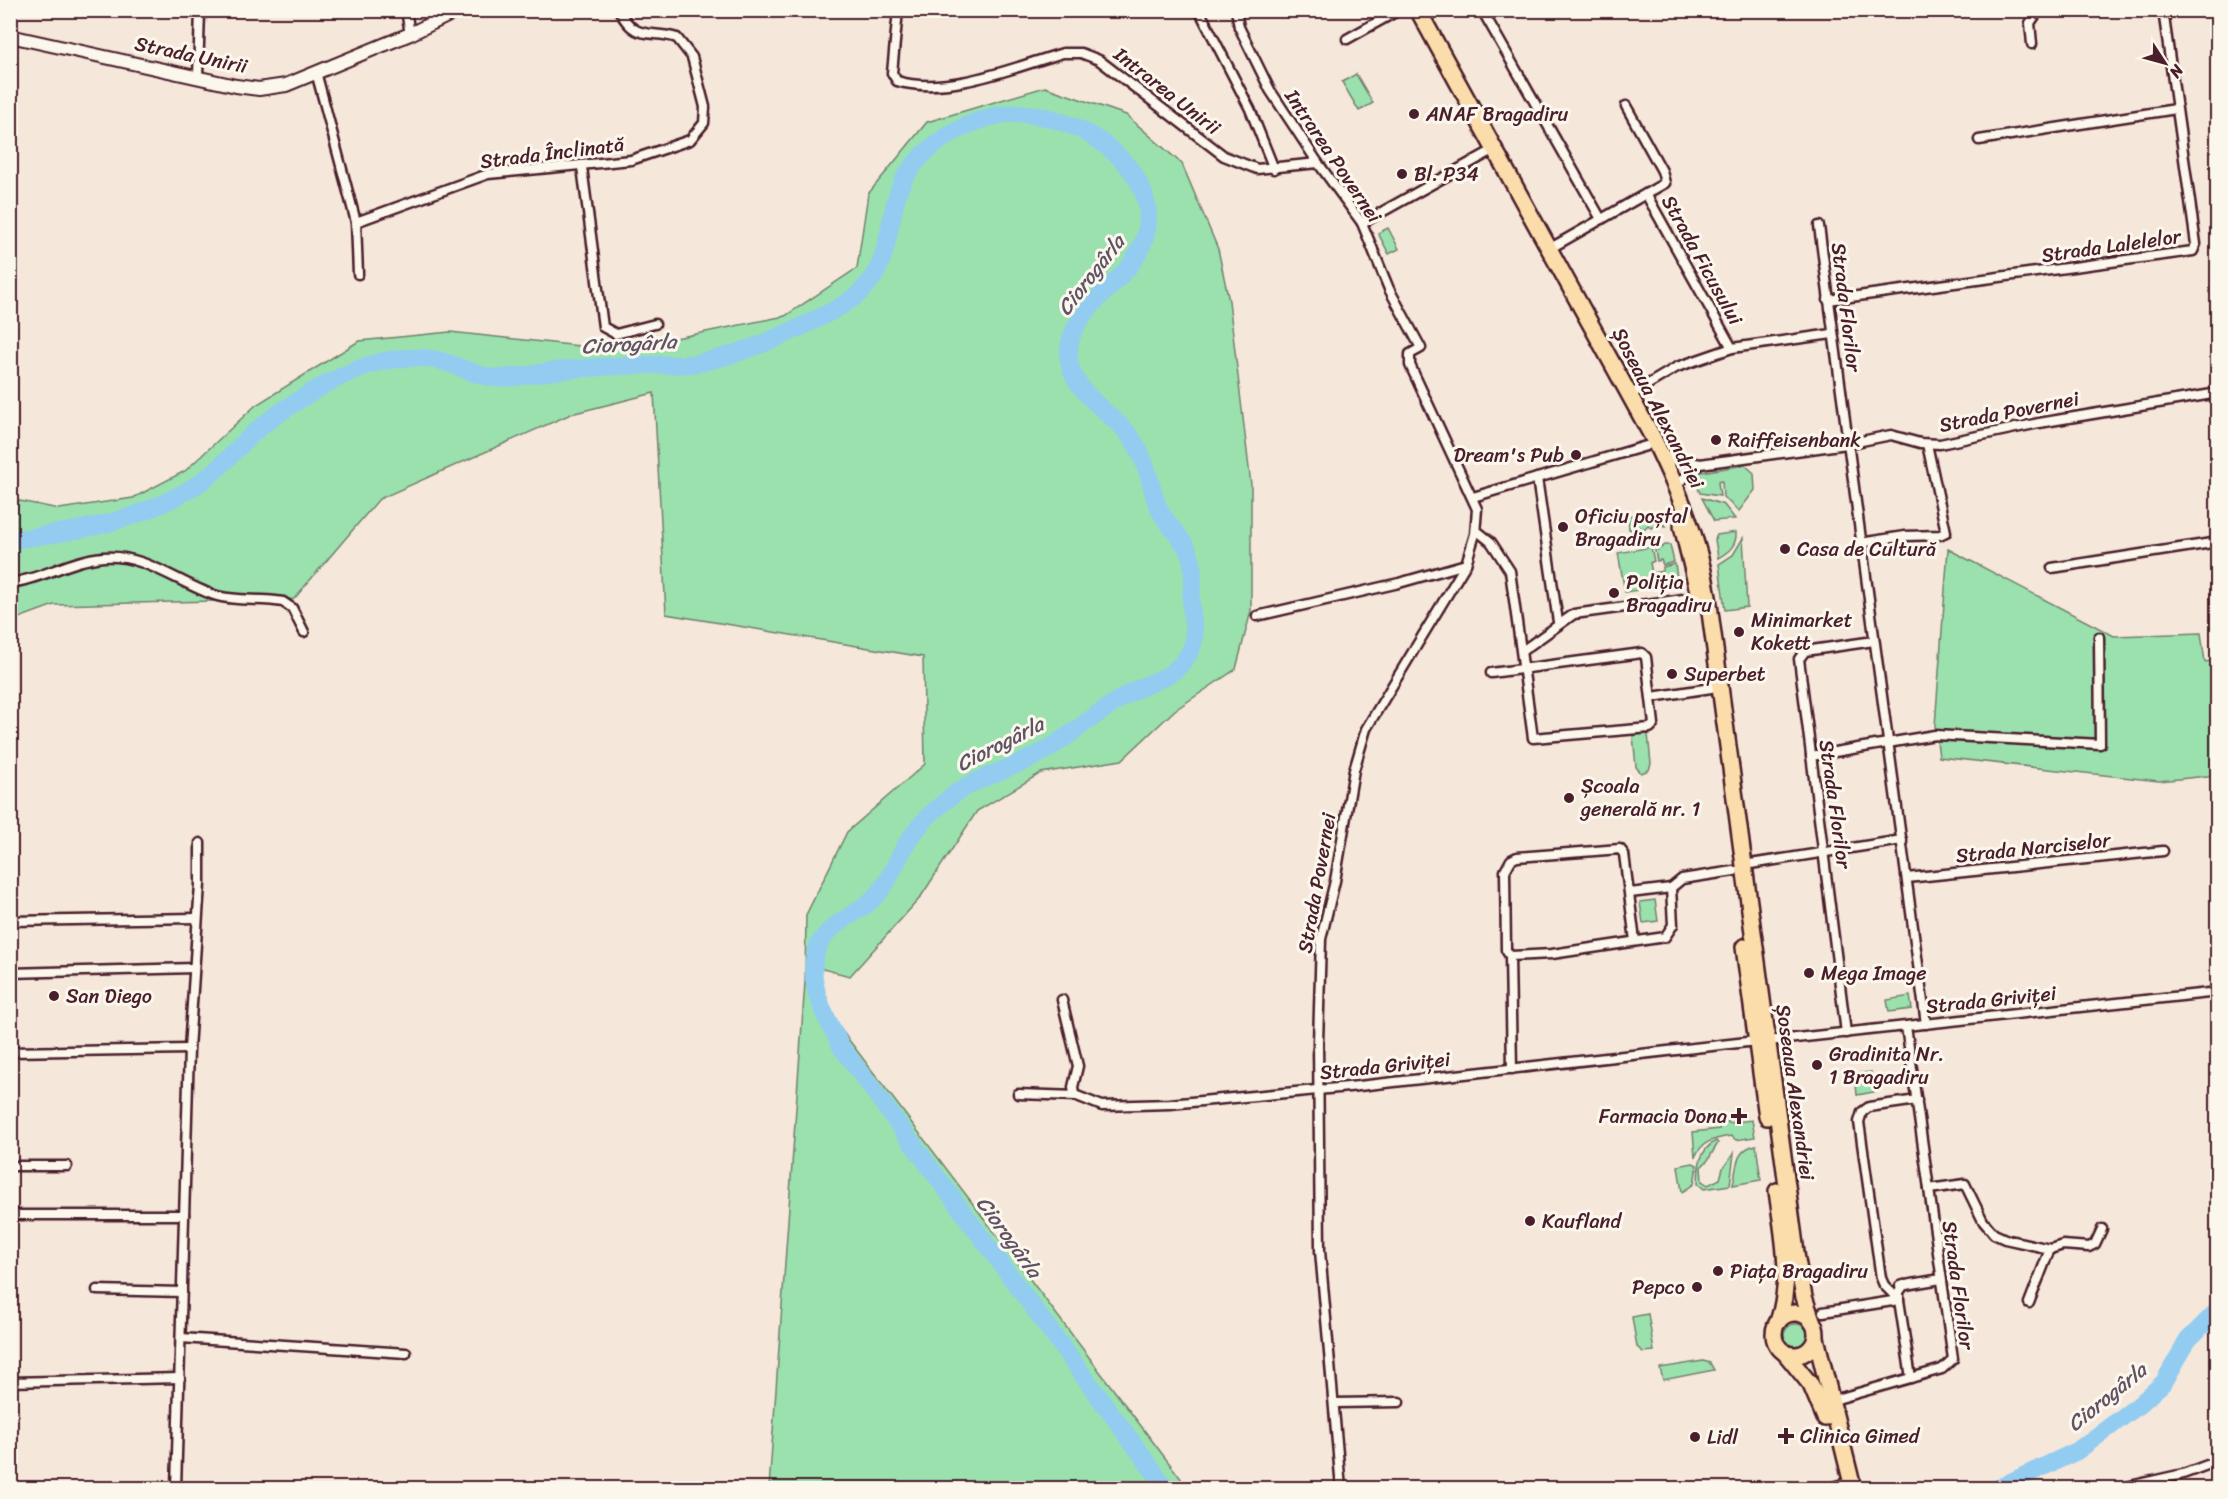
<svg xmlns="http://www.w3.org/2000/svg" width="2228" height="1499" viewBox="0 0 2228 1499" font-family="Sriracha,sans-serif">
<rect width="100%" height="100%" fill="#f5e7da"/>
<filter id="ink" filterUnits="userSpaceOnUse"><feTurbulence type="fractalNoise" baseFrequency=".0167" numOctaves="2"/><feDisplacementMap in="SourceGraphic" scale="12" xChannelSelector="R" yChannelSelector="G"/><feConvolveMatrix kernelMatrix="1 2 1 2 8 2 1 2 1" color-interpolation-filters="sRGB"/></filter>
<g filter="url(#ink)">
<!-- green -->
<g fill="#9ae1ae" stroke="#72806c" stroke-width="1.5">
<polygon points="1356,74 1373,103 1359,111 1342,82"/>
<polygon points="1045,87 1126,115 1182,164 1218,249 1229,301 1251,485 1251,611 1236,669 1175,710 1122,760 1041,773 977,811 920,898 850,976 819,968 805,982 1188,1488 769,1488 805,982 806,915 847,832 925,764 923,657 666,614 654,393 571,414 379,499 294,599 54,605 11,621 10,499 59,509 133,498 185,471 256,405 359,341 450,332 589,347 676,338 785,316 857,268 868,194 927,122"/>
<polygon points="1388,228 1399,249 1389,254 1378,233"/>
<polygon points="1745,465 1754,473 1755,490 1739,511 1723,497 1722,481 1718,482 1720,496 1700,493 1693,476 1695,473"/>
<polygon points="1702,498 1724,505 1735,519 1714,521"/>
<polygon points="1658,511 1665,526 1658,524 1651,528 1648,525 1644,529 1638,527 1633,531 1629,529 1628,516"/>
<path d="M1736,532c1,13 -7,20 -18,26l-3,-19 2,-4z"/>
<polygon points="1743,538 1747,607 1725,610 1719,564 1733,555"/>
<polygon points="1665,545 1670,545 1674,562 1663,565 1661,560 1657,561 1654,546 1658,550"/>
<polygon points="1651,547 1654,561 1650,563 1652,573 1663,571 1663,567 1675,564 1678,584 1625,592 1618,553"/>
<polygon points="1948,549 2114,636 2201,633 2205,662 2217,660 2217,775 2159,781 1939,757 1935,726"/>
<polygon points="1648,734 1651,764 1649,770 1641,773 1636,767 1633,735"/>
<polygon points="1655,900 1658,921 1643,923 1640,902"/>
<polygon points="1910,996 1912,1009 1889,1012 1887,1000"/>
<polygon points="1871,1072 1874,1092 1857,1095 1855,1074"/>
<path d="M1727,1120l1,3 24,-3 3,17 -19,3 -5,-4c-18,3 -29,5 -36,21l-2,-25 26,-3v-8z"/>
<path d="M1716,1141l2,2 -10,17 -7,7 1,14 6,4 12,-6 3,-11 11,-15 -4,32 -26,4 -6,-5c0,-17 1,-34 18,-43z"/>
<path d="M1756,1145l5,35 -28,5c4,-18 2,-36 23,-40z"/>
<polygon points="1693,1163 1697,1165 1694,1184 1682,1192 1678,1166"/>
<polygon points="1648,1314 1654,1351 1643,1352 1637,1347 1632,1317"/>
<circle cx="1796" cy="1336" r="12"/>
<polygon points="1703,1361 1710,1363 1714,1370 1663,1380 1660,1368"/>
</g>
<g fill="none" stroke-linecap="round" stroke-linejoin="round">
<!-- river -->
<g stroke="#92ccf1" stroke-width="18">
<path d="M10,540c70,-9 127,-17 188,-56 24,-15 41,-40 64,-58 28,-22 73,-50 107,-61 18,-5 42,-9 61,-6 24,2 47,20 71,19 24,-1 49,-8 74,-9 24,-2 49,-4 74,-4 16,-1 33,1 49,-2 48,-9 95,-31 138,-54 54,-29 47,-62 61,-113 12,-42 62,-73 103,-81 73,-13 188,65 134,145 -21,31 -70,56 -65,100 4,33 42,52 61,76 16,21 19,44 27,68 7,20 26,32 33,51 6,17 1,32 1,49 1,23 10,36 -8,58 -12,16 -36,21 -53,31 -32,18 -60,44 -92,62 -25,13 -55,20 -79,36 -20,14 -39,31 -52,52 -11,17 -17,39 -31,53 -14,15 -35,22 -49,37 -31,35 -2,82 15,115l324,440"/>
<polyline points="1998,1488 2077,1451 2139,1405 2164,1382 2188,1340 2218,1310"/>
</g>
<defs>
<g id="street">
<polyline points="406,10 410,34"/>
<path d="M898,10l-6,63 5,8c50,15 118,-14 166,-28h18l18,7 125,96 33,13 61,-6"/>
<polyline points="1199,10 1250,109 1274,169"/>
<polyline points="1236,10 1239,27 1270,90 1318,163 1362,223 1389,289 1421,348 1410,354 1410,365 1477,509 1475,534 1466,564 1366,729 1354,770 1335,881 1321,939 1318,1043 1320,1251 1341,1488"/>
<polyline points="1482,10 1601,219"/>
<polyline points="1347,39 1399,10"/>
<polyline points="2032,44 2030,23 2039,10"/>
<polyline points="316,72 356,222 358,274"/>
<polyline points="198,77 200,10"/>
<polyline points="1979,140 2176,109"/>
<polyline points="582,167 603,327 616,334 655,324"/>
<polyline points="1646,194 1732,348"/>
<path d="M356,222l132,-48 143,-14 59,-20 14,-17 1,-16 -13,-50 -15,-19c-27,-9 -41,5 -58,-28"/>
<polyline points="1362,223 1486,154"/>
<polyline points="1819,226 1926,1024"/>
<polyline points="1549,249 1665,183 1662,171 1626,106"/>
<polyline points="1828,300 2193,251 2196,244 2163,10"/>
<polyline points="1630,395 1677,367 1732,348 1832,334"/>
<polyline points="1662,456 1700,464 1847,444 1891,435 1920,443 1940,444 2039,423 2218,393"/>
<polyline points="1537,478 1558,622"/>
<polyline points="1676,485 1700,464"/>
<polyline points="1473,497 1646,446"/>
<polyline points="1476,530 1491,542 1510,571 1533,738 1650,728 1654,724 1646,657 1642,653 1491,673"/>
<polyline points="1860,543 1905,536 1940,535 1946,532 1927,444"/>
<polyline points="2052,568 2218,542"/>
<path d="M10,583c32,-4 60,-23 93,-26 40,-4 75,26 111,38 21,7 47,3 69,7l9,6 12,24"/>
<polyline points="1257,616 1399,583 1466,564"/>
<polyline points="1522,651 1574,614 1698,597"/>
<polyline points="1652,697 1711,688"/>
<polyline points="1811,756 1935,735 2100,744 2099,637"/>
<polyline points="1744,865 1902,840"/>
<polyline points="1907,878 2163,851"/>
<polyline points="1671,888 1682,879 1734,871"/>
<polyline points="1630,893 1671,888"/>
<polyline points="10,921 197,918"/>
<polyline points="1510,956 1552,954 1665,937 1673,925 1671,888"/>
<polyline points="10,973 194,968"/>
<polyline points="1062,1000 1078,1066 1073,1087 1074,1095"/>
<polyline points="1846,1033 1799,659 1805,651 1874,641"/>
<polyline points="1768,1041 2218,992"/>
<polyline points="10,1052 189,1049"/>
<polyline points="1512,1069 1510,956 1506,950 1505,871 1511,860 1517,857 1620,849 1624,854 1635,941"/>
<polyline points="1018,1094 1077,1096 1102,1106 1170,1104 1359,1086 1756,1041"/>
<polyline points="10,1166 67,1166"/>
<polyline points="1929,1189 1965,1184 1983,1221 1994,1234 2005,1239 2050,1249 2063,1245 2089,1247 2095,1244 2102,1229"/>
<polyline points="10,1215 184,1215"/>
<polyline points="1900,1286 1941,1279"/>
<polyline points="97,1290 182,1292"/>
<polyline points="2029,1303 2050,1249"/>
<polyline points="1823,1312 1899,1300 1899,1292 1904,1285"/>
<polyline points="181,1338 406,1353"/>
<polyline points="1911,1378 1899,1300 1884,1285 1881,1278 1859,1122 1862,1112 1869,1107 1917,1100"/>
<polyline points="10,1382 180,1378"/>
<polyline points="1830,1401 1942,1369 1953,1359 1906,1026"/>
<polyline points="1335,1403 1399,1402"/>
<polyline points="176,1488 189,1049 200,884 200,843"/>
<polyline points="1831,1488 1842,1484"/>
<polyline points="2121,1488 2183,1474 2218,1461"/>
</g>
<polyline id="secondary" points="10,36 236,86 259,89 286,85 410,34 459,10"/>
<g id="highway">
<path d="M1418,10l234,426c26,53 47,102 56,161l89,663 7,37 9,26"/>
<polyline points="1682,526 1697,587"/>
<polyline points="1744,947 1767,1117"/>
<path d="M1777,1191c6,45 16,87 1,131"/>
<circle cx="1795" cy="1334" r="21"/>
<polyline points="1816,1338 1853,1488"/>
<polyline points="1785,1353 1811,1385 1825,1418"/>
</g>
</defs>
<!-- street casing -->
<use href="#street" stroke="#4a1f2b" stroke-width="13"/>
<!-- secondary casing -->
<use href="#secondary" stroke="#4a1f2b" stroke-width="16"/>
<!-- highway casing -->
<use href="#highway" stroke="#4a1f2b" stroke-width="20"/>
<!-- street -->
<use href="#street" stroke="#fbf7ec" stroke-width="8"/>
<!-- secondary -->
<use href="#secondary" stroke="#fbf7ec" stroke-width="12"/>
<!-- highway -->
<use href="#highway" stroke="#fbddab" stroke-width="15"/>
</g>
</g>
<!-- markers -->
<g fill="#4a1f2b" stroke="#fbf7ec" stroke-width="2">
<circle cx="1414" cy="114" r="6"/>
<circle cx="1402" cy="174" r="6"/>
<circle cx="1716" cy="440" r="6"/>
<circle cx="1576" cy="455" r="6"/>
<circle cx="1563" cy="527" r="6"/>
<circle cx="1785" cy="549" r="6"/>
<circle cx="1614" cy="593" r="6"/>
<circle cx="1739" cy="632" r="6"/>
<circle cx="1672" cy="674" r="6"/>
<circle cx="1569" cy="798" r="6"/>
<circle cx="1809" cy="973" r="6"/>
<circle cx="54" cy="996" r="6"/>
<circle cx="1817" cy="1065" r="6"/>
<path d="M1736 1107h6v6h6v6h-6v6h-6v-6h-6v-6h6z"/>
<circle cx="1530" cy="1221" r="6"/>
<circle cx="1718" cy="1271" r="6"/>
<circle cx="1697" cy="1287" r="6"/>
<path d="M1783 1427h6v6h6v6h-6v6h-6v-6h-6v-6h6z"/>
<circle cx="1695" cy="1437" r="6"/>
</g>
<g text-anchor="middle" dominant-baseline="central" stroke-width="6" stroke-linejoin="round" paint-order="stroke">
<!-- street labels -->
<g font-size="20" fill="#4a1f2b" stroke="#fbf7ec">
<text transform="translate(191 55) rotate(12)">Strada Unirii</text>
<text transform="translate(1167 91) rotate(38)">Intrarea Unirii</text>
<text transform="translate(552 153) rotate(-7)">Strada Înclinată</text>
<text transform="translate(1333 156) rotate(56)">Intrarea Povernei</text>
<text transform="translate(2111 246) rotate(-8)">Strada Lalelelor</text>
<text transform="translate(1702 260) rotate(61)">Strada Ficusului</text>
<text transform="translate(1846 307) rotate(83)">Strada Florilor</text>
<text transform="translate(1658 408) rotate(63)">Șoseaua Alexandriei</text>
<text transform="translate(2009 412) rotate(-11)">Strada Povernei</text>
<text transform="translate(1835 804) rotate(82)">Strada Florilor</text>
<text transform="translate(2033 848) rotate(-6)">Strada Narciselor</text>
<text transform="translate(1317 883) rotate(-80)">Strada Povernei</text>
<text transform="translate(1991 1000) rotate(-6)">Strada Griviței</text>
<text transform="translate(1385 1066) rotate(-6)">Strada Griviței</text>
<text transform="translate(1795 1092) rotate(82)">Șoseaua Alexandriei</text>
<text transform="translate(1958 1285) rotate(82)">Strada Florilor</text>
</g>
<!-- poi labels -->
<g font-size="20" fill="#4a1f2b" stroke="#fbf7ec" text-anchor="start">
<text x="1426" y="114">ANAF Bragadiru</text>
<text x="1414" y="174">Bl. P34</text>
<text x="1728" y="440">Raiffeisenbank</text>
<text x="1564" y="455" text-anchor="end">Dream's Pub</text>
<text x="1575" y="516">Oficiu poștal<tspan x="1575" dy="23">Bragadiru</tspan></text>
<text x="1797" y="549">Casa de Cultură</text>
<text x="1626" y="582">Poliția<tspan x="1626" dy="23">Bragadiru</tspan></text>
<text x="1751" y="620">Minimarket<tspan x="1751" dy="23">Kokett</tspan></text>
<text x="1684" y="674">Superbet</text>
<text x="1581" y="786">Școala<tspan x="1581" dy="23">generală nr. 1</tspan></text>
<text x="1821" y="973">Mega Image</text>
<text x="66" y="996">San Diego</text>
<text x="1829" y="1054">Gradinita Nr.<tspan x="1829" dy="23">1 Bragadiru</tspan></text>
<text x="1727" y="1116" text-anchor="end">Farmacia Dona</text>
<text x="1542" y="1221">Kaufland</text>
<text x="1730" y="1271">Piața Bragadiru</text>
<text x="1685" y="1287" text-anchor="end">Pepco</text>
<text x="1800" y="1436">Clinica Gimed</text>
<text x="1707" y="1437">Lidl</text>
</g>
<!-- water labels -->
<g font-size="21" font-style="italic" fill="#605366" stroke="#fbf7ec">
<text transform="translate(1091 275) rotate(-52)">Ciorogârla</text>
<text transform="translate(629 344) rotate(-3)">Ciorogârla</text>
<text transform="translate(1000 744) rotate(-27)">Ciorogârla</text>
<text transform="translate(1009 1237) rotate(54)">Ciorogârla</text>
<text transform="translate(2107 1397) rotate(-39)">Ciorogârla</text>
</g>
</g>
<!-- margin -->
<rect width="2228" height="1499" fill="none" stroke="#fbf7ec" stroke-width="36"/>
<rect x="18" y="18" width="2192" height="1463" fill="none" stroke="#4a1f2b" stroke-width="2" filter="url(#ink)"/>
<!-- north arrow -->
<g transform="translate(2165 63) rotate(126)" stroke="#fbf7ec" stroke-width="4.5" paint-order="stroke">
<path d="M0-4.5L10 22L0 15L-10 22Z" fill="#4a1f2b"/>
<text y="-9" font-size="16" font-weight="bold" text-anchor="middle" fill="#4a1f2b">N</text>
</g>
</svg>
